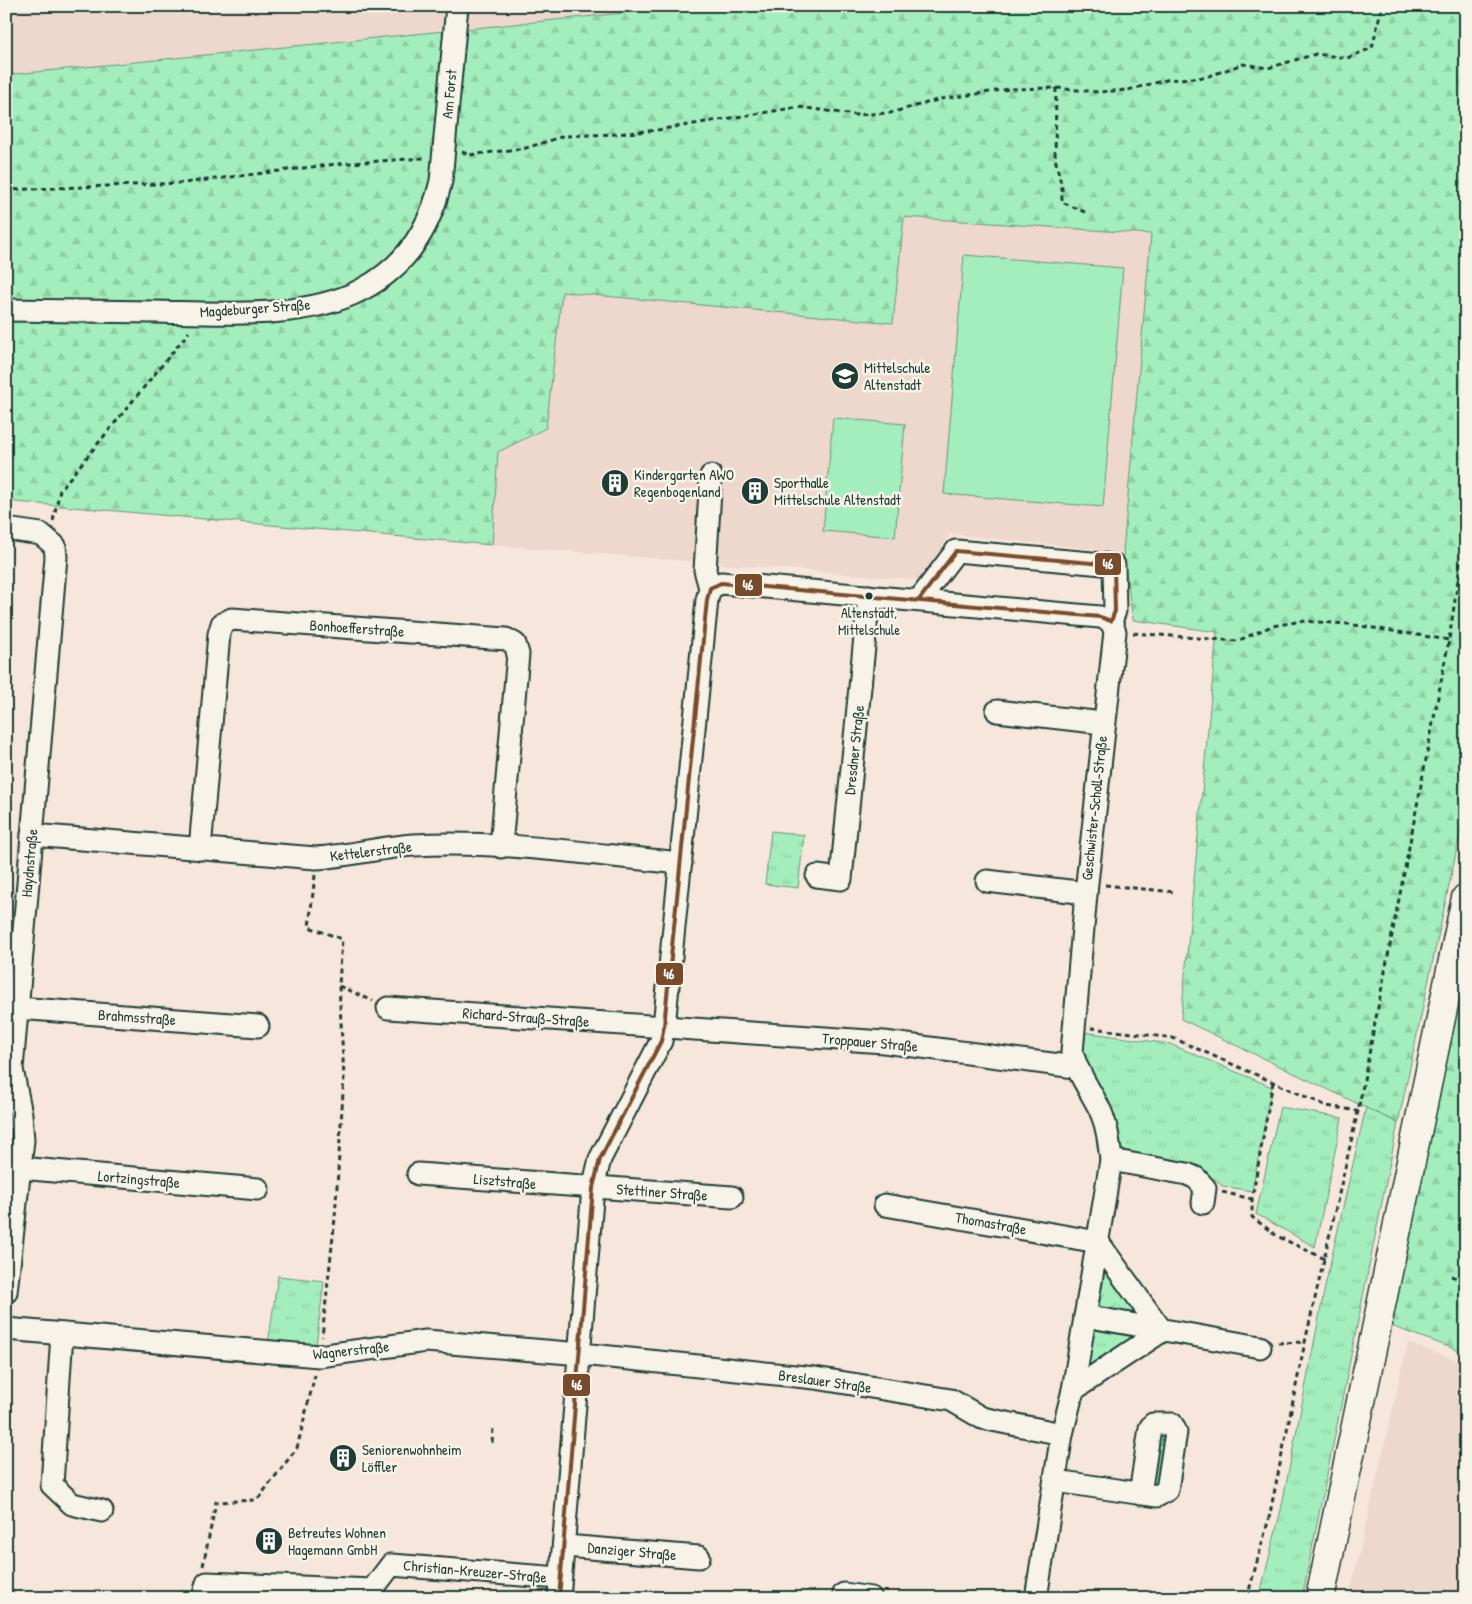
<svg xmlns="http://www.w3.org/2000/svg" width="1472" height="1604" viewBox="0 0 1472 1604" font-family="'Patrick Hand',sans-serif">
<defs>
<pattern id="grass-tufts" width="24" height="20" patternUnits="userSpaceOnUse" patternTransform="scale(1.25)"><rect width="24" height="20" fill="#a4eebd"/><path d="M3 7l-1-3M5 7V3M7 7l1-3M15 17l-1-3M17 17v-4M19 17l1-3" fill="none" stroke="#8dcda3"/></pattern>
<pattern id="forest-firs" width="22" height="20" patternUnits="userSpaceOnUse" patternTransform="scale(1.25)"><rect width="22" height="20" fill="#a4eebd"/><path d="M5 1l3.5 6h-7zM16 11l3.5 6h-7z" fill="#8dcda3"/></pattern>
</defs>
<rect width="100%" height="100%" fill="#f7e6db"/>
<filter id="ink" filterUnits="userSpaceOnUse"><feTurbulence type="fractalNoise" baseFrequency=".02" numOctaves="2"/><feDisplacementMap in="SourceGraphic" scale="10" xChannelSelector="R" yChannelSelector="G"/><feConvolveMatrix kernelMatrix="1 2 1 2 8 2 1 2 1" color-interpolation-filters="sRGB"/></filter>
<g filter="url(#ink)">
<!-- built -->
<g fill="#eed7cc">
<polygon points="6,6 694,6 6,75"/>
<polygon points="904,217 1152,234 1123,552 950,534 922,580 492,545 498,452 546,428 562,292 893,323"/>
<polygon points="1408,1343 1466,1363 1466,1598 1349,1598"/>
</g>
<!-- grass -->
<g fill="url(#grass-tufts)" stroke="#629678">
<polygon points="771,831 804,835 798,888 765,884"/>
<polygon points="1083,1032 1170,1044 1272,1087 1252,1191 1222,1186 1216,1180 1201,1173 1119,1157 1081,1050"/>
<polygon points="1280,1107 1342,1118 1315,1247 1256,1214"/>
<polygon points="1366,1107 1398,1123 1302,1598 1259,1598 1281,1510 1326,1282"/>
<polygon points="1105,1271 1138,1318 1098,1310"/>
<polygon points="278,1276 324,1281 316,1346 268,1344"/>
<polygon points="1094,1330 1134,1337 1087,1371"/>
<polygon points="1166,1429 1161,1486 1151,1488 1157,1432"/>
</g>
<!-- forest -->
<g fill="url(#forest-firs)" stroke="#629678">
<polygon points="694,6 1466,6 1466,806 1398,1123 1181,1019 1217,632 1133,620 1123,552 1151,234 904,217 893,323 562,292 546,428 498,452 492,545 6,501 6,75"/>
<polygon points="1466,969 1466,1353 1391,1326"/>
</g>
<!-- garden -->
<g fill="#a4eebd" stroke="#629678">
<polygon points="964,255 1123,268 1103,507 944,494"/>
<polygon points="833,418 905,424 895,537 823,531"/>
</g>
<g fill="none" stroke-linecap="round" stroke-linejoin="round">
<defs>
<g id="minor">
<path d="M6,310c50,1 99,1 149,2 62,1 149,8 206,-22 45,-23 69,-61 80,-109l16,-175"/>
<polyline points="6,529 41,534 55,546 56,557 12,1069 21,1114 23,1140 6,1292"/>
<polyline points="710,588 705,570 711,476"/>
<polyline points="997,711 1103,723"/>
<path d="M32,835l284,23c34,-2 65,-11 98,-13 89,-5 179,10 267,18"/>
<polyline points="200,849 219,634 222,624 232,619 506,639 515,644 518,654 501,847"/>
<polyline points="817,876 841,879 869,596"/>
<polyline points="987,881 1086,893"/>
<polyline points="17,1008 258,1026"/>
<polyline points="388,1008 884,1042 1075,1067"/>
<polyline points="1111,1160 1187,1174 1196,1178 1205,1188 1203,1203"/>
<polyline points="20,1168 258,1189"/>
<polyline points="418,1174 732,1197"/>
<polyline points="885,1205 1098,1242 1162,1331 1073,1390"/>
<polyline points="1085,1316 1260,1347"/>
<polyline points="6,1329 319,1356 426,1341 581,1354 815,1378 951,1400 982,1418 1062,1434"/>
<polyline points="62,1334 52,1485 72,1504 102,1511"/>
<polyline points="1056,1481 1157,1496 1167,1490 1176,1432 1172,1424 1153,1424 1150,1428 1140,1494"/>
<polyline points="565,1546 699,1557"/>
<polyline points="844,1594 871,1598"/>
<polyline points="203,1598 207,1583 372,1590 391,1565 560,1578"/>
<polyline points="559,1598 593,1188 600,1159 661,1041 664,1026 707,600 710,588 721,583 1100,617 1111,621 1115,611 1114,565 956,551 919,600"/>
<path d="M1036,1598l26,-164 11,-44 38,-230c-2,-18 -4,-36 -12,-52 -10,-20 -22,-35 -27,-56l15,-169 28,-251 -4,-11"/>
</g>
<polyline id="major" points="1320,1598 1466,898"/>
</defs>
<!-- minor casing -->
<use href="#minor" stroke="#1f3d34" stroke-width="25"/>
<!-- major casing -->
<use href="#major" stroke="#1f3d34" stroke-width="31"/>
<!-- path -->
<g stroke="#1f3d34" stroke-width="3" stroke-dasharray="5 4" stroke-linecap="butt">
<polyline points="1056,88 1055,158 1062,188 1062,202 1087,213"/>
<polyline points="462,152 469,155 526,148 564,136 617,134 657,130 799,107 855,115 890,113 941,99 1010,89 1056,88 1098,92 1128,90 1166,80 1206,77 1243,64 1268,68 1316,54 1347,58 1372,48 1382,6"/>
<polyline points="6,190 183,183 336,164 424,158"/>
<polyline points="53,521 60,490 189,332"/>
<polyline points="1133,633 1237,641 1272,626 1303,621 1348,624 1449,640"/>
<polyline points="315,875 309,927 342,939 339,986 344,1077 335,1218 322,1337"/>
<polyline points="1105,885 1174,892"/>
<polyline points="339,986 373,1001"/>
<polyline points="1091,1028 1173,1038 1327,1106 1358,1111"/>
<polyline points="1273,1082 1252,1199 1252,1217 1277,1236 1325,1259"/>
<polyline points="1222,1192 1252,1199"/>
<polyline points="1465,1203 1466,1203"/>
<polyline points="1451,1276 1466,1281"/>
<polyline points="1278,1343 1305,1342"/>
<polyline points="492,1443 493,1428"/>
<polyline points="203,1566 216,1502 257,1500 297,1448 315,1375"/>
<polyline points="1247,1598 1269,1518 1305,1342 1358,1111 1449,640 1466,526"/>
</g>
<!-- minor -->
<use href="#minor" stroke="#f7f3e8" stroke-width="21"/>
<!-- major -->
<use href="#major" stroke="#f7f3e8" stroke-width="28"/>
<defs>
<polyline id="bus-1" points="559,1598 593,1188 600,1159 661,1041 664,1026 707,600 710,588 721,583 1100,617 1111,621 1115,611 1114,565 956,551 919,600"/>
</defs>
<!-- bus-1 casing -->
<use href="#bus-1" stroke="#f7f3e8" stroke-width="8"/>
<!-- bus-1 -->
<use href="#bus-1" stroke="#7a4b2a" stroke-width="4"/>
</g>
</g>
<!-- icons -->
<defs>
<symbol id="school-disc" viewBox="-11 -11 22 22"><circle r="9.5" fill="#1f3d34" stroke="#f7f3e8"/><path d="M0-5L7-2L0 1L-7-2ZM-4 1L0 2.5L4 1V4Q0 6-4 4Z" fill="#fff"/></symbol>
<symbol id="building-disc" viewBox="-11 -11 22 22"><circle r="9.5" fill="#1f3d34" stroke="#f7f3e8"/><path d="M-4-6H4V6H1V3H-1V6H-4ZM-2.5-4.3h1.7v1.8h-1.7ZM.8-4.3h1.7v1.8H.8ZM-2.5-1h1.7V.8h-1.7ZM.8-1h1.7V.8H.8Z" fill="#fff"/></symbol>
</defs>
<g fill-rule="evenodd">
<use href="#school-disc" x="829" y="360" width="32" height="32"/>
<use href="#building-disc" x="599" y="467" width="32" height="32"/>
<use href="#building-disc" x="739" y="475" width="32" height="32"/>
<use href="#building-disc" x="327" y="1442" width="32" height="32"/>
<use href="#building-disc" x="253" y="1525" width="32" height="32"/>
</g>
<!-- markers -->
<circle fill="#1f3d34" stroke="#f7f3e8" stroke-width="2" cx="869" cy="596" r="4.5"/>
<g text-anchor="middle" dominant-baseline="central" stroke-width="5" stroke-linejoin="round" paint-order="stroke">
<!-- bus labels -->
<g font-size="14" fill="#1f3d34" stroke="#f7f3e8">
<text x="869" y="612">Altenstadt,<tspan x="869" dy="17">Mittelschule</tspan></text>
</g>
<!-- street labels -->
<g font-size="15" fill="#1f3d34" stroke="#f7f3e8">
<text transform="translate(449 94) rotate(-85)">Am Forst</text>
<text transform="translate(255 308) rotate(-4)">Magdeburger Straße</text>
<text transform="translate(357 628) rotate(4)">Bonhoefferstraße</text>
<text transform="translate(854 750) rotate(-84)">Dresdner Straße</text>
<text transform="translate(1094 808) rotate(-84)">Geschwister-Scholl-Straße</text>
<text transform="translate(371 851) rotate(-7)">Kettelerstraße</text>
<text transform="translate(29 863) rotate(-85)">Haydnstraße</text>
<text transform="translate(137 1017) rotate(4)">Brahmsstraße</text>
<text transform="translate(526 1017) rotate(4)">Richard-Strauß-Straße</text>
<text transform="translate(870 1042) rotate(5)">Troppauer Straße</text>
<text transform="translate(139 1179) rotate(5)">Lortzingstraße</text>
<text transform="translate(505 1181) rotate(5)">Lisztstraße</text>
<text transform="translate(662 1192) rotate(4)">Stettiner Straße</text>
<text transform="translate(991 1223) rotate(10)">Thomastraße</text>
<text transform="translate(351 1350) rotate(-6)">Wagnerstraße</text>
<text transform="translate(825 1381) rotate(8)">Breslauer Straße</text>
<text transform="translate(632 1551) rotate(5)">Danziger Straße</text>
<text transform="translate(475 1571) rotate(5)">Christian-Kreuzer-Straße</text>
</g>
<!-- poi labels -->
<g font-size="15" fill="#1f3d34" stroke="#f7f3e8" text-anchor="start">
<text x="864" y="367">Mittelschule<tspan x="864" dy="17">Altenstadt</tspan></text>
<text x="634" y="474">Kindergarten AWO<tspan x="634" dy="17">Regenbogenland</tspan></text>
<text x="774" y="482">Sporthalle<tspan x="774" dy="17">Mittelschule Altenstadt</tspan></text>
<text x="362" y="1449">Seniorenwohnheim<tspan x="362" dy="17">Löffler</tspan></text>
<text x="288" y="1532">Betreutes Wohnen<tspan x="288" dy="17">Hagemann GmbH</tspan></text>
</g>
</g>
<g stroke="#f7f3e8" stroke-width="2">
<rect x="1094" y="552" width="28" height="24" rx="5" fill="#7a4b2a"/>
<rect x="734" y="573" width="29" height="24" rx="5" fill="#7a4b2a"/>
<rect x="655" y="962" width="29" height="24" rx="5" fill="#7a4b2a"/>
<rect x="562" y="1373" width="29" height="24" rx="5" fill="#7a4b2a"/>
</g>
<g font-size="14" text-anchor="middle" font-weight="bold" fill="#fff">
<text x="1108" y="569">46</text>
<text x="748" y="590">46</text>
<text x="669" y="979">46</text>
<text x="577" y="1390">46</text>
</g>
<!-- margin -->
<rect width="1472" height="1604" fill="none" stroke="#f7f3e8" stroke-width="25"/>
<rect x="12" y="12" width="1447" height="1579" fill="none" stroke="#1f3d34" stroke-width="2" filter="url(#ink)"/>
</svg>
